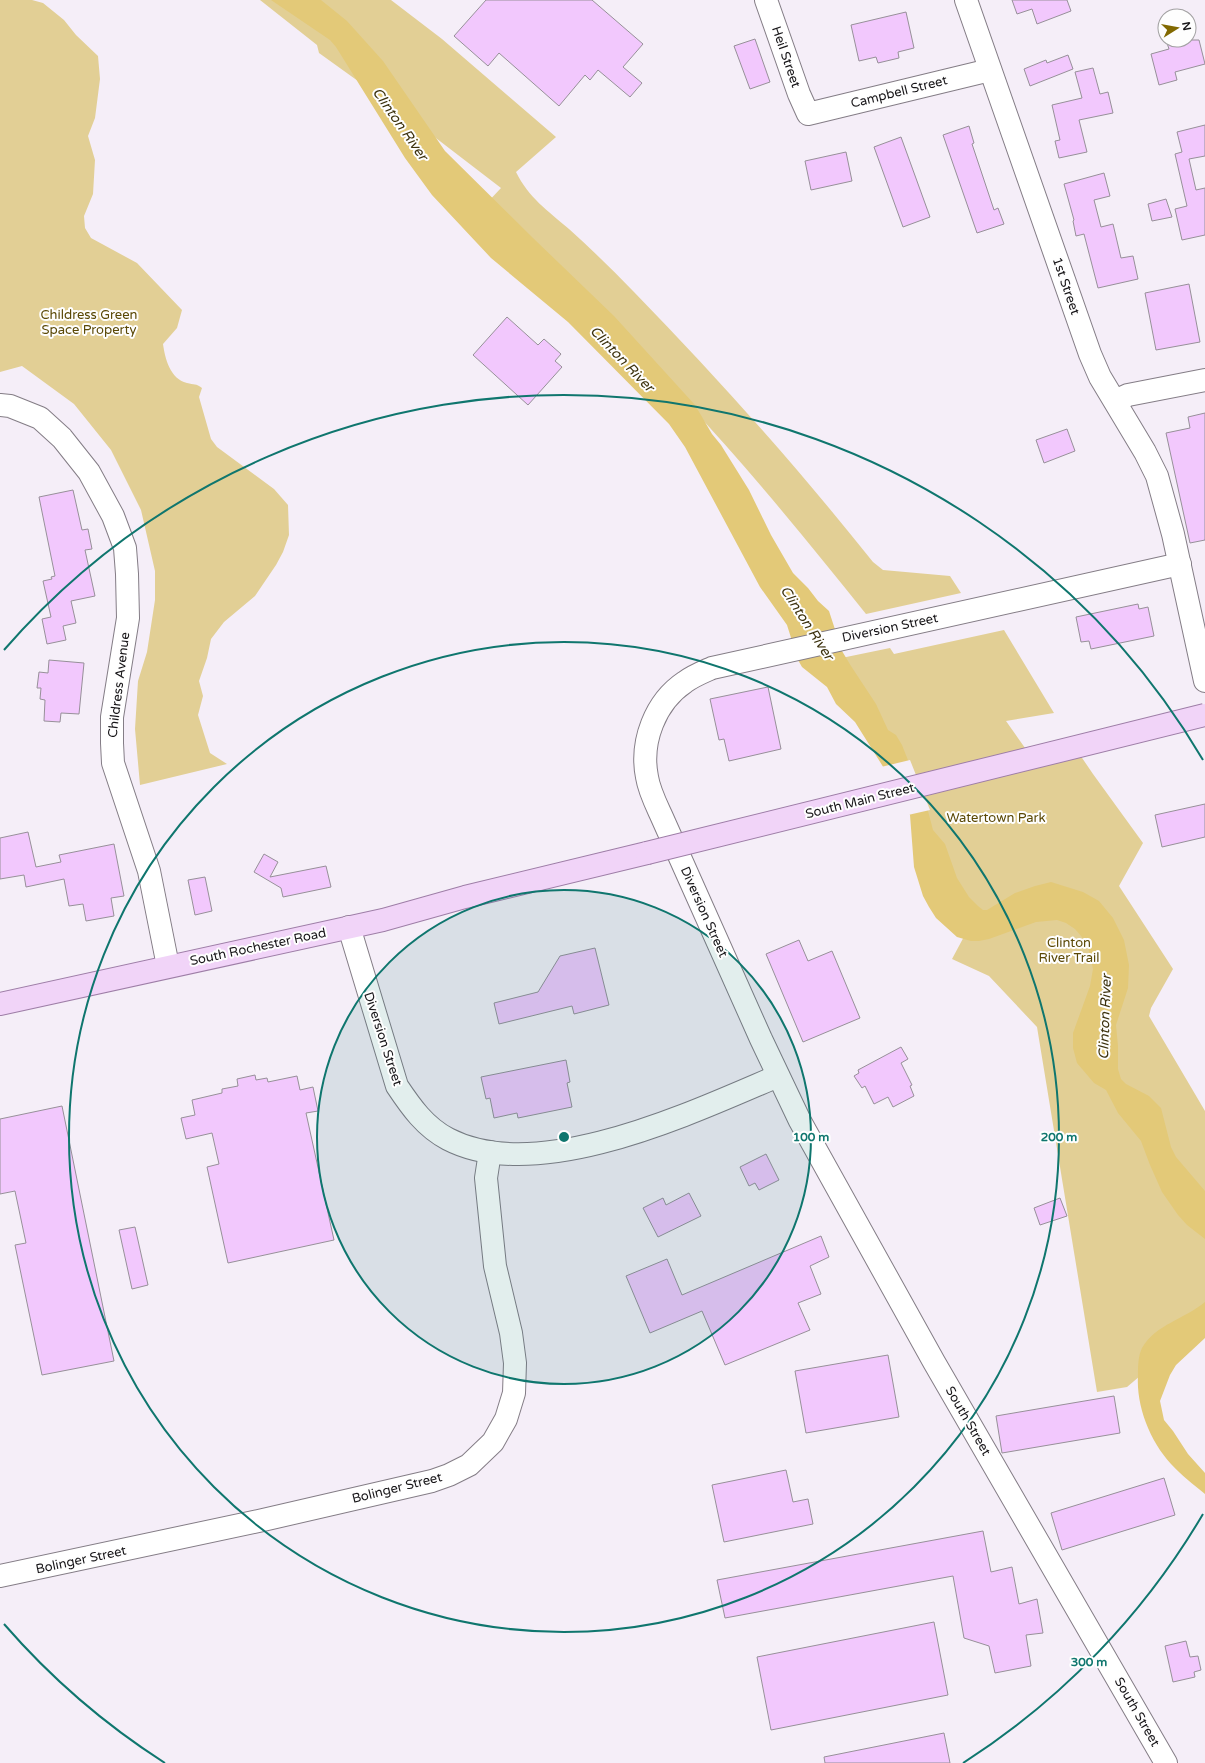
<svg xmlns="http://www.w3.org/2000/svg" width="1205" height="1763" viewBox="0 0 1205 1763" font-family="'Varela Round',sans-serif">
<rect width="100%" height="100%" fill="#f5eef8"/>
<!-- green -->
<g fill="#e2cf95">
<path d="M0,0h32l11,3 21,17 12,15 22,21 2,23 -5,39 -7,18 7,24 -2,34 -9,22 1,12 6,10 46,25 45,47 -5,18 -14,16c2,14 7,35 24,39 7,2 9,0 15,5l-3,9 12,42 6,8 57,42 14,16 1,30 -6,17 -7,13 -21,31 -31,26 -13,17 -4,19 -8,23 4,15 -5,19 12,38 17,11 -87,21 -5,-56 3,-48 9,-29 8,-52v-29l-14,-61 -30,-60 -37,-46 -52,-38 -22,6z"/>
<path d="M260,0h131l51,39 114,98 -40,35c13,26 31,38 53,57 22,20 44,41 65,63 84,86 164,176 239,270l10,8 67,6 11,17 -95,21c-58,-72 -116,-144 -179,-211l-202,-198 16,-17 -86,-66 -96,-69 -2,-8z"/>
<polygon points="1004,630 1054,713 1006,721 1035,762 1078,752 1093,774 1143,843 1119,886 1173,969 1151,1008 1149,1016 1205,1111 1205,1321 1127,1387 1097,1392 1037,1027 989,976 952,959 967,931 965,894 884,745 822,662 890,648 894,654"/>
</g>
<!-- water -->
<g fill="#e3c978">
<polygon points="271,0 321,0 347,21 383,61 445,151 533,238 614,316 695,405 712,434 721,445 749,490 771,535 793,573 808,588 818,601 829,611 842,651 851,666 876,704 888,730 896,735 902,745 928,811 933,830 945,844 957,878 969,897 978,906 983,910 987,910 1015,893 1035,886 1051,882 1083,892 1099,901 1113,918 1124,940 1129,965 1128,988 1116,1025 1118,1046 1118,1069 1121,1079 1126,1084 1149,1096 1161,1108 1171,1147 1176,1157 1205,1191 1205,1239 1187,1225 1178,1215 1162,1192 1150,1165 1141,1141 1118,1113 1106,1090 1094,1083 1077,1063 1073,1048 1073,1033 1090,986 1093,969 1087,943 1075,929 1066,923 1057,920 1036,922 989,939 979,941 971,941 957,937 936,918 929,907 923,896 914,867 910,815 882,765 855,722 836,704 827,687 802,667 798,660 787,625 760,587 685,447 669,424 568,322 491,258 432,195 405,158 336,47 330,40"/>
<path d="M1205,1302v36l-29,27 -6,10 -10,26 4,19 9,11 15,23 17,19v21c-11,-9 -24,-19 -34,-30 -21,-23 -35,-58 -33,-89 0,-8 0,-19 4,-27 14,-24 43,-29 63,-46z"/>
</g>
<!-- pier -->
<polygon fill="#f5eef8" points="910,760 930,810 908,815 881,767"/>
<!-- building -->
<g fill="#f2c8fd" stroke="#979099">
<polygon points="486,0 592,0 643,44 623,67 642,83 630,97 598,70 590,80 585,75 559,106 499,53 488,66 454,36"/>
<polygon points="1012,0 1067,0 1071,11 1037,24 1032,9 1017,14"/>
<polygon points="906,12 914,48 898,52 899,58 878,63 876,57 859,61 851,25"/>
<polygon points="755,39 770,82 750,89 734,46"/>
<polygon points="1166,40 1199,40 1205,64 1175,72 1177,80 1159,85 1151,54 1169,49"/>
<polygon points="1068,55 1073,69 1030,86 1024,69 1046,60 1047,63"/>
<polygon points="1093,68 1100,94 1108,92 1113,113 1079,120 1087,152 1059,158 1055,141 1060,140 1052,105 1082,98 1075,72"/>
<polygon points="1205,125 1205,156 1189,159 1196,190 1205,188 1205,235 1182,240 1175,209 1187,206 1175,154 1182,152 1177,132"/>
<polygon points="969,126 974,143 972,144 994,210 998,208 1004,224 977,233 943,135"/>
<polygon points="901,137 930,217 903,227 874,147"/>
<polygon points="846,152 852,181 811,190 805,161"/>
<polygon points="1104,173 1110,196 1094,200 1101,227 1113,224 1121,258 1133,256 1138,279 1098,288 1084,234 1076,236 1073,221 1074,220 1064,184"/>
<polygon points="1166,199 1172,217 1152,221 1148,204"/>
<polygon points="1189,284 1200,342 1156,350 1145,293"/>
<polygon points="507,317 538,345 544,339 561,354 555,361 562,367 528,405 473,355"/>
<polygon points="1205,413 1205,540 1190,543 1166,433 1190,428 1188,417"/>
<polygon points="1067,429 1075,451 1044,463 1036,440"/>
<polygon points="73,490 82,530 88,529 92,549 85,550 95,596 71,601 76,623 63,626 66,640 47,644 42,619 51,617 43,581 52,579 51,577 55,576 39,497"/>
<polygon points="1138,604 1139,609 1148,607 1154,636 1091,649 1089,641 1081,642 1076,617"/>
<polygon points="49,660 84,663 79,714 61,713 60,722 44,721 45,700 40,699 41,688 37,688 39,672 48,673"/>
<polygon points="768,687 781,749 729,761 724,739 719,740 710,699"/>
<polygon points="1205,804 1205,837 1162,847 1155,815"/>
<polygon points="28,832 36,867 61,862 59,855 114,844 124,896 111,898 114,916 86,921 83,904 69,906 64,879 26,887 24,875 0,879 0,838"/>
<polygon points="264,854 278,862 270,877 326,866 331,887 283,897 281,888 254,872"/>
<polygon points="205,877 212,911 195,915 188,880"/>
<polygon points="799,940 808,961 832,951 860,1018 803,1042 766,954"/>
<polygon points="595,948 609,1005 574,1014 572,1006 499,1024 494,1003 538,992 560,956"/>
<polygon points="901,1047 908,1059 901,1063 912,1085 910,1086 914,1096 893,1107 888,1097 874,1104 865,1086 862,1088 854,1076 859,1073 858,1070"/>
<polygon points="566,1060 570,1082 567,1083 572,1107 518,1118 517,1113 494,1118 490,1098 486,1099 481,1077"/>
<polygon points="255,1075 256,1080 267,1078 268,1082 297,1076 300,1090 313,1087 318,1111 306,1113 334,1240 228,1263 207,1167 219,1164 212,1133 186,1139 181,1118 195,1115 192,1100 222,1093 222,1089 238,1086 237,1079"/>
<polygon points="62,1106 114,1361 42,1375 15,1245 26,1243 15,1191 0,1194 0,1119"/>
<polygon points="766,1154 779,1180 759,1190 755,1183 749,1186 740,1167"/>
<polygon points="689,1193 701,1216 658,1237 643,1208 663,1198 666,1205"/>
<polygon points="1060,1198 1067,1216 1040,1225 1034,1208"/>
<polygon points="135,1227 148,1285 132,1289 119,1230"/>
<polygon points="821,1236 829,1257 810,1266 821,1294 798,1303 810,1330 725,1365 702,1311 650,1333 626,1276 667,1259 682,1295"/>
<polygon points="888,1355 899,1417 806,1433 795,1371"/>
<polygon points="1114,1396 1120,1433 1002,1453 996,1416"/>
<polygon points="786,1470 793,1502 808,1499 813,1524 724,1542 712,1485"/>
<polygon points="1164,1478 1175,1515 1062,1550 1051,1513"/>
<polygon points="983,1531 991,1572 1012,1567 1019,1604 1037,1599 1043,1633 1026,1635 1031,1666 995,1673 989,1646 964,1638 953,1576 725,1618 717,1580"/>
<polygon points="934,1622 948,1695 771,1730 757,1657"/>
<polygon points="1186,1641 1190,1657 1198,1656 1201,1670 1194,1672 1195,1677 1173,1682 1165,1646"/>
<polygon points="944,1733 950,1763 825,1763 824,1757"/>
</g>
<g fill="none" stroke-linecap="round" stroke-linejoin="round">
<defs>
<g id="minor">
<polyline points="766,0 799,94 808,114 990,70"/>
<polyline points="966,0 1090,354 1100,377 1145,452 1157,476 1173,534 1205,681"/>
<polyline points="1115,401 1128,395 1205,380"/>
<polyline points="0,405 10,406 40,418 62,438 89,472 113,516 125,548 127,574 128,618 112,717 112,743 113,763 149,871 168,966"/>
<path d="M349,927l48,159c14,21 28,41 51,53 90,47 245,-27 330,-63"/>
<polyline points="0,1576 263,1520 432,1481 449,1475 469,1465 493,1442 506,1419 514,1393 515,1363 511,1333 495,1266 486,1178 490,1152"/>
<path d="M1166,1763l-232,-401 -134,-241 -39,-82 -100,-224c-6,-13 -12,-25 -14,-38 -7,-35 8,-75 38,-95 8,-6 18,-10 27,-14l468,-104"/>
</g>
<polyline id="major" points="0,1004 383,920 465,897 647,853"/>
</defs>
<!-- minor casing -->
<use href="#minor" stroke="#847d86" stroke-width="24"/>
<!-- major casing -->
<use href="#major" stroke="#9e7ea7" stroke-width="24"/>
<!-- minor -->
<use href="#minor" stroke="#fff" stroke-width="22"/>
<!-- major -->
<use href="#major" stroke="#f1d4f8" stroke-width="22"/>
<defs>
<polyline id="major-bridge" points="647,853 1205,715"/>
</defs>
<!-- major-bridge casing -->
<use href="#major-bridge" stroke="#9e7ea7" stroke-width="24" stroke-linecap="butt"/>
<!-- major-bridge -->
<use href="#major-bridge" stroke="#f1d4f8" stroke-width="22"/>
</g>
<!-- distance rings -->
<circle cx="564" cy="1137" r="247" fill="#0f766e" fill-opacity=".12"/>
<g fill="none" stroke="#0f766e" stroke-width="2">
<circle cx="564" cy="1137" r="247"/>
<circle cx="564" cy="1137" r="495"/>
<path d="M1203 1514A742 742 0 0 1 963 1763M165 1763A742 742 0 0 1 4 1624M4 650A742 742 0 0 1 1203 760"/>
</g>
<g text-anchor="middle" dominant-baseline="central" stroke-width="4" stroke-linejoin="round" paint-order="stroke">
<!-- street labels -->
<g font-size="13" fill="#171518" stroke="#fefefe">
<text transform="translate(786 57) rotate(71)">Heil Street</text>
<text transform="translate(899 92) rotate(-14)">Campbell Street</text>
<text transform="translate(1066 286) rotate(71)">1st Street</text>
<text transform="translate(890 628) rotate(-12)">Diversion Street</text>
<text transform="translate(119 685) rotate(-83)">Childress Avenue</text>
<text transform="translate(860 801) rotate(-14)">South Main Street</text>
<text transform="translate(704 912) rotate(66)">Diversion Street</text>
<text transform="translate(258 947) rotate(-12)">South Rochester Road</text>
<text transform="translate(383 1039) rotate(72)">Diversion Street</text>
<text transform="translate(968 1421) rotate(60)">South Street</text>
<text transform="translate(397 1488) rotate(-14)">Bolinger Street</text>
<text transform="translate(81 1560) rotate(-12)">Bolinger Street</text>
<text transform="translate(1137 1712) rotate(60)">South Street</text>
</g>
<!-- park labels -->
<g font-size="13" fill="#5a4805" stroke="#fefefe">
<text x="89" y="315">Childress Green<tspan x="89" dy="15">Space Property</tspan></text>
<text x="996" y="818">Watertown Park</text>
<text x="1069" y="943">Clinton<tspan x="1069" dy="15">River Trail</tspan></text>
</g>
<!-- water labels -->
<g font-size="14" font-style="italic" fill="#3c310d" stroke="#fefefe">
<text transform="translate(400 124) rotate(55)">Clinton River</text>
<text transform="translate(622 359) rotate(46)">Clinton River</text>
<text transform="translate(807 623) rotate(57)">Clinton River</text>
<text transform="translate(1105 1017) rotate(-88)">Clinton River</text>
</g>
</g>
<circle cx="564" cy="1137" r="6" fill="#0f766e" stroke="#fefefe" stroke-width="2"/>
<g font-size="12" text-anchor="middle" font-weight="bold" fill="#0f766e" stroke="#fefefe" stroke-width="4" stroke-linejoin="round" paint-order="stroke">
<text x="811" y="1141">100 m</text>
<text x="1059" y="1141">200 m</text>
<text x="1089" y="1666">300 m</text>
</g>
<!-- north arrow -->
<g transform="translate(1177 28) rotate(79)"><circle r="19" fill="#fefefe" stroke="#a2a1a2"/>
<path d="M0-3L7 15L0 10L-7 15Z" fill="#826901"/>
<text y="-6" font-size="11" font-weight="bold" text-anchor="middle" fill="#171518">N</text>
</g>
</svg>
